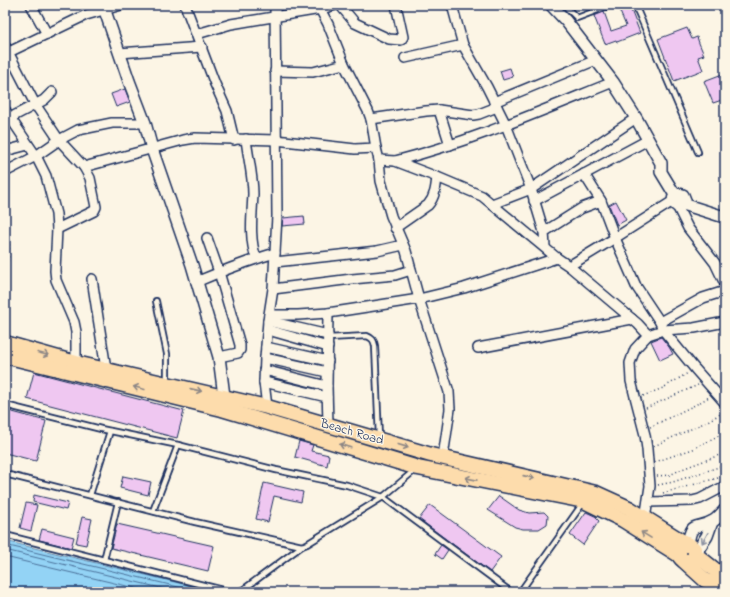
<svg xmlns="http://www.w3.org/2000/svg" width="730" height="597" viewBox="0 0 730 597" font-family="'Indie Flower',sans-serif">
<rect width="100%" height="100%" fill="#fcf5e5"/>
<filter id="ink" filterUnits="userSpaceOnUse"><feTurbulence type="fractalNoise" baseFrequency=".025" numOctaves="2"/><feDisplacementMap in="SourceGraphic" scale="8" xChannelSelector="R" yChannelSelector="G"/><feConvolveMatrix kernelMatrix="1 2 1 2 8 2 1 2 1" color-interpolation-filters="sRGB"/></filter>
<g filter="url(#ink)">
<!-- water -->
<polygon fill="#93d3f5" stroke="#6391b9" points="5,541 216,592 5,592"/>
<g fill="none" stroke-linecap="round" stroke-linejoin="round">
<!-- shore -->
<g stroke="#4b719a" stroke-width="1">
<polyline points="5,545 199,592"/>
<polyline points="5,550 177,592"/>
<polyline points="5,557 152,592"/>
</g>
</g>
<!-- building -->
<g fill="#efc7f1" stroke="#1b2f5e">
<polygon points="623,5 629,5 640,33 617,42 616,40 605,44 594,16 604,12 611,31 626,26 618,7"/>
<polygon points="687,28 692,39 697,37 699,43 704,55 698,57 703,70 674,81 658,39"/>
<polygon points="510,68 513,77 503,80 500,71"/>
<polygon points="725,73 725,99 713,103 704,81"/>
<polygon points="125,89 130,102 116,107 111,94"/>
<polygon points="616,201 626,220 617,225 609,205"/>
<polygon points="304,216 305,224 282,226 283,218"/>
<polygon points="661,337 669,347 673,354 660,360 651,341"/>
<polygon points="34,372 184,411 177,438 27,399"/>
<polygon points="5,410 46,421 36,461 5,453"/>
<polygon points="299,441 313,445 311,451 329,455 327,466 295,457"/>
<polygon points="123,476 151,482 148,495 120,488"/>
<polygon points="264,483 303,492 301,502 274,496 268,522 256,519"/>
<polygon points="34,495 68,503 66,510 33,502"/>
<polygon points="499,496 519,510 529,513 544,512 548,516 547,524 539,529 523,529 515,527 488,510"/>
<polygon points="26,503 37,505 31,531 20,528"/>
<polygon points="430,505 501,557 490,572 419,519"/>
<polygon points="586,512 597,517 596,518 599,521 583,545 570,535"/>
<polygon points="82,517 92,519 86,545 76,543"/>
<polygon points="117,524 214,546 208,571 111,548"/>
<polygon points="42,529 74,537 71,548 39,540"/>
<polygon points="441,545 448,550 442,559 435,554"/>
</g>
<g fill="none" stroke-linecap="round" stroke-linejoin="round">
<defs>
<g id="service">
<polyline points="564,5 577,18 611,5"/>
<polyline points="635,5 698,152"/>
<polyline points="156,301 167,354 167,382"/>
<path d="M328,338l39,-2c5,2 7,4 8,10l4,91"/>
<polyline points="5,405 101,429 178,445 276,470 347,485 383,497 511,592"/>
<polyline points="5,474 195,522 302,546 307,544 383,497 415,470"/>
<polyline points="90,495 110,431"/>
<polyline points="153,511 178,445"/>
<polyline points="5,535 231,592"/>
<polyline points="104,560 118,502"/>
<polyline points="238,592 244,589 302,546"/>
<polyline points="520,592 583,503"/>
</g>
<g id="minor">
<polyline points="31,5 47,34"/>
<polyline points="185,5 215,84 227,111 234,140"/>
<polyline points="340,5 355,23 389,39 401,40 403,37 396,5"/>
<polyline points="452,5 463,45 487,87 506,125 531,189 544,232 545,247"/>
<polyline points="197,34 231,24 321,9 336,5"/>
<polyline points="5,46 35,104 59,140 84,167 183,140 195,138 276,140 355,149 376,148 371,119 368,111 344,64 328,24 318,5"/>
<polyline points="9,52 86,15 121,5"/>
<polyline points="119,53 202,47"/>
<polyline points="405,58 463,45"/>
<polyline points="275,71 313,72 344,64"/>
<polyline points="494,102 596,60"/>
<polyline points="5,110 36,156 46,176 56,214 57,229 55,271 56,280 74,322 76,332 76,363"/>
<polyline points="439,110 450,145"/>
<polyline points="10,118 44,100 52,92"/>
<polyline points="371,119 426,111 439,110 473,115 479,114 497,107"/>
<path d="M246,139c2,18 7,37 7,55 -1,22 -4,44 3,64"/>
<polyline points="376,148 379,160 381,181 391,216 406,251 419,299 449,392 450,409 443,457"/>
<polyline points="5,151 28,145"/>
<polyline points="379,160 395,161 437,177 482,196 557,258"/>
<path d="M395,161c75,-19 146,-50 218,-79"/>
<polyline points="5,172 36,156 59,140 78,130 112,123 145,123"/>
<polyline points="584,174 601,201"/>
<polyline points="534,201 648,140"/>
<polyline points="492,204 531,189 636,118"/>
<polyline points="677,206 688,228 715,263 725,284"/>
<path d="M395,228l33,-23c7,-8 8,-18 9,-28"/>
<polyline points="57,229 94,211 96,207 90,178 84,167"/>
<polyline points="544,232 582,208 601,201 615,238 673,201"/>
<polyline points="207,238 219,272 240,345 240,350 238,353 219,357"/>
<polyline points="275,262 377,251 403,245"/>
<polyline points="569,266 615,238 636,286 660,322 663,330 694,328 725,322"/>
<polyline points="92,279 106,369"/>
<path d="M196,282c26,-11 52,-21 79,-29"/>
<polyline points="273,289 352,279 395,275 411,270"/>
<polyline points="328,313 327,386 328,425"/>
<polyline points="269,315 298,315 328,313 419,299 464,288 557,258 569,266 638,324 648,335 635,349 630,363 631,381 645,435 647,449 650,486 645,519"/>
<polyline points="268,321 328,335"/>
<polyline points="660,322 703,298 725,291"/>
<polyline points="268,330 328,347"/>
<polyline points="648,335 663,330 695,369 725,403"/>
<polyline points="266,347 328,361"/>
<polyline points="478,348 632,319"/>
<polyline points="265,358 327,372"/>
<polyline points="264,370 327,386"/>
<polyline points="264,382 327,397"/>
<polyline points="267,407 264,382 265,358 268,321 273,289 277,216 275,5"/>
<polyline points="648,502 692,501 700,499 725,486"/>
</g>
<g id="tertiary">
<polyline points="103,5 129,81 145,123 152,149 192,265 219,357 224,396 223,405"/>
<path d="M551,5l15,16 47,61 23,36 25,45v9l14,23c-3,4 -2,8 2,11l6,-2 2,-4 -2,-5 -4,-1 -4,1"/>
<polyline points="683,204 721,216 725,215"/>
<path d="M688,545c3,-26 9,-14 25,-24 4,-2 8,-7 12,-11"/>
<polyline points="695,554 707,536 712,522"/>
</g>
<g id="primary">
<polyline points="5,343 76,363 267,407 431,455 596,493 629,508 688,545"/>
<polyline points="5,356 222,409 418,468 584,501 623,520 679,555"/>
<circle cx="687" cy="553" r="8"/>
<polyline points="695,554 719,573 725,576"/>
<polyline points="684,561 705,580 725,589"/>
</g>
</defs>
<!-- service casing -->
<use href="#service" stroke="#1b2f5e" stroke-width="8"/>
<!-- minor casing -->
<use href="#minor" stroke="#1b2f5e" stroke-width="12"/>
<!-- tertiary casing -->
<use href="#tertiary" stroke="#1b2f5e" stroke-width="14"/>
<!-- primary casing -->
<use href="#primary" stroke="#1b2f5e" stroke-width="17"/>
<!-- path -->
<g stroke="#1b2f5e" stroke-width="1.5" stroke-dasharray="1 3" stroke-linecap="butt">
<path d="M5,229c8,15 3,30 0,45"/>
<polyline points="643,396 663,388 688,373"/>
<polyline points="646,408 698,385"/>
<polyline points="650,427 695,405 709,397"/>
<polyline points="654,446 704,423 724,412"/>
<polyline points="655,462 693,449 725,432"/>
<polyline points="657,476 670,475 682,469 725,453"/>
<polyline points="658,485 673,482 725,465"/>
<polyline points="663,493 725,476"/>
</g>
<!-- service -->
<use href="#service" stroke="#fcf5e5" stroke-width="4.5"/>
<!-- minor -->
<use href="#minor" stroke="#fcf5e5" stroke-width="9"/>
<!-- tertiary -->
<use href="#tertiary" stroke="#fcf5e5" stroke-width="11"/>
<!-- primary -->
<use href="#primary" stroke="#fddcac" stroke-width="14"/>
</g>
<!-- one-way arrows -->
<defs><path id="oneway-shaft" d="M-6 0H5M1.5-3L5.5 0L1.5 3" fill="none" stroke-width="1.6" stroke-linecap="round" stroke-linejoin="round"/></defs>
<g stroke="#8c8685">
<use href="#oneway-shaft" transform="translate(43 354) rotate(15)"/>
<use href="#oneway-shaft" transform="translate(139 388) rotate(-166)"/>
<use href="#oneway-shaft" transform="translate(196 390) rotate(13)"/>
<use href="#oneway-shaft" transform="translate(345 446) rotate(-163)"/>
<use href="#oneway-shaft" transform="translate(403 446) rotate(16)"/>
<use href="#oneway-shaft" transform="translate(529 477) rotate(13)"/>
<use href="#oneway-shaft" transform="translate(471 479) rotate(-169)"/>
<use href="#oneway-shaft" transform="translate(646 535) rotate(-148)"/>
</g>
<use stroke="#8c92a2" href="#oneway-shaft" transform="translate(705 538) rotate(119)"/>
</g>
<g text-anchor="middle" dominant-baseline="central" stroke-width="3" stroke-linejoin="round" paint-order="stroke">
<!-- street labels -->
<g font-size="13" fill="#1b2f5e" stroke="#fcf5e5">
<text transform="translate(352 432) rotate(16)">Beach Road</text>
</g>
</g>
<!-- margin -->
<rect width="730" height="597" fill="none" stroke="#fcf5e5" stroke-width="20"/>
<rect x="10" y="10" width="710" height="577" fill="none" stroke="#1b2f5e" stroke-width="1.5" filter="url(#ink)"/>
</svg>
